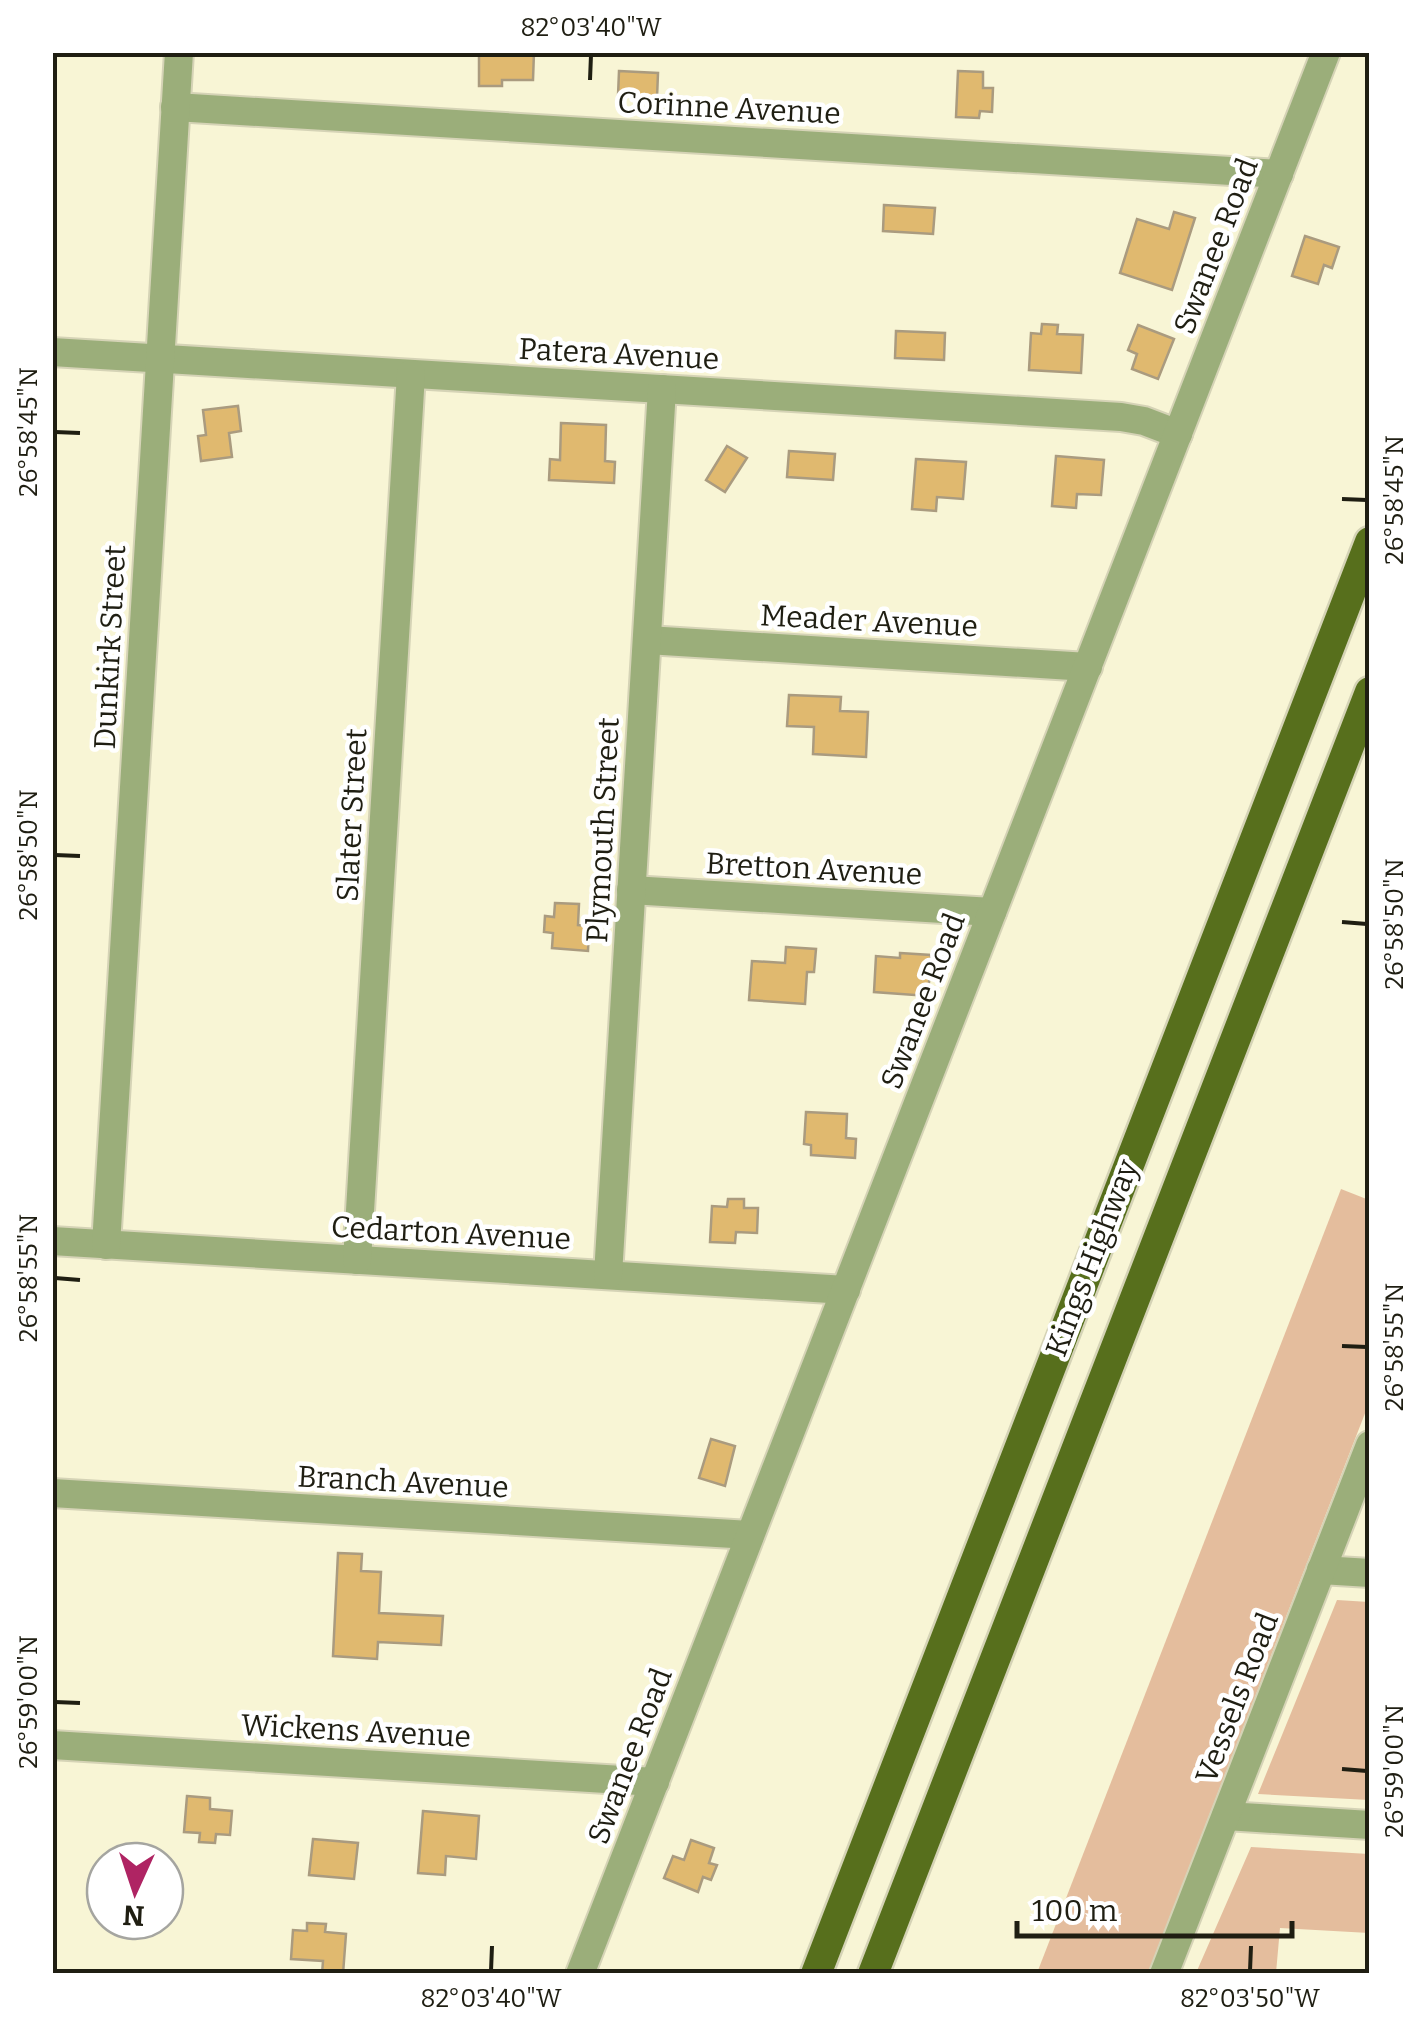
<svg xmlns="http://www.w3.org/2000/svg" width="1422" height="2026" viewBox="0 0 1422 2026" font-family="Bitter,serif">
<rect width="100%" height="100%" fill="#f8f5d5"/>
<!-- green -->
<g fill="#e4bd9d">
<polygon points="1341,1189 1369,1200 1369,1403 1148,1973 1037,1973"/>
<polygon points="1337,1600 1369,1602 1369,1800 1258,1794"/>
<polygon points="1251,1847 1369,1854 1369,1933 1280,1928 1276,1973 1196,1973"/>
</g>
<!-- building -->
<g fill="#e0b96f" stroke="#aa9b7f" stroke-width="2.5">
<polygon points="479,52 534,52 533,80 502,80 502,86 479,86"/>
<polygon points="619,71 658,73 657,98 618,96"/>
<polygon points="958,71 983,72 983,88 993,88 992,112 980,111 979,118 956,117"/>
<polygon points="884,205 935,208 933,234 883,231"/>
<polygon points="1174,212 1195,218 1172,290 1120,273 1137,219 1169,229"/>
<polygon points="1305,236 1339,247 1332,268 1324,265 1318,284 1292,276"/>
<polygon points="1042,324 1058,325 1057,334 1083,335 1081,373 1029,370 1031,333 1041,334"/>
<polygon points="1138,325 1174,339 1158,379 1132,369 1137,354 1128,350"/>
<polygon points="896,331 945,333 944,360 895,358"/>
<polygon points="238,406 241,431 229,433 232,457 201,461 198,436 206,435 203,410"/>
<polygon points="561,423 606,425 605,461 615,462 614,483 549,480 550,459 560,460"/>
<polygon points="727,446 747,458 725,492 706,480"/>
<polygon points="789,451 835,454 833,480 787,477"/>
<polygon points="1056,456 1104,460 1101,495 1077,494 1076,508 1052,506"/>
<polygon points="916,459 966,462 963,499 937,497 936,511 912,509"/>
<polygon points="789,695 841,697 840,711 868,712 866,757 813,754 814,727 787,726"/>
<polygon points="555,903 579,904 578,925 589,926 588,951 552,948 553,933 544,932 545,916 554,917"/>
<polygon points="786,947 816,949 814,972 807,972 805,1004 749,1000 752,961 785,963"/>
<polygon points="900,953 931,955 928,996 874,992 876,956 900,958"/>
<polygon points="806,1112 847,1114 846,1138 856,1139 855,1158 811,1155 811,1145 804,1144"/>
<polygon points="728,1199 744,1199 744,1208 758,1208 757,1233 736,1232 735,1243 710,1242 712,1206 727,1207"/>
<polygon points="711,1439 735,1446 725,1486 699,1478"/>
<polygon points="338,1553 362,1554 361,1571 381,1572 379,1613 443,1616 441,1645 378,1642 377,1659 333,1656"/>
<polygon points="187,1796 210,1798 210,1809 232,1811 230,1835 216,1834 215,1843 199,1842 200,1833 184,1832"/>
<polygon points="423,1811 479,1816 476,1859 446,1856 445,1875 418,1873"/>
<polygon points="313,1839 358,1843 354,1879 309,1875"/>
<polygon points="691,1840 714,1848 709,1863 717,1865 711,1880 703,1877 698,1892 664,1878 673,1856 684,1860"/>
<polygon points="307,1923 326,1924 325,1932 346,1934 343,1974 322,1974 323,1961 291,1959 293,1930 307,1931"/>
</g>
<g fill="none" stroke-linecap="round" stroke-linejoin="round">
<defs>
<g id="minor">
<polyline points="175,107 1279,174"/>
<polyline points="52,352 1121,417 1144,421 1178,434"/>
<polyline points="647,640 1088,667"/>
<polyline points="631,890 992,912"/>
<polyline points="52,1241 846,1290"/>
<polyline points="106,1245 179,52"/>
<polyline points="357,1260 411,374"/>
<polyline points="608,1275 662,389"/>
<polyline points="52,1493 750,1535"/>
<polyline points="1321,1570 1370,1573"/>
<polyline points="52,1745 655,1782"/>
<polyline points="1226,1816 1370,1825"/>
<polyline points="580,1974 1326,52"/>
<polyline points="1164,1974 1370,1445"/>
</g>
<g id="major">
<polyline points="816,1974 1370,542"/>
<polyline points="873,1974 1370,692"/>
</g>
</defs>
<!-- minor casing -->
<use href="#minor" stroke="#d5d3b6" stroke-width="32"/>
<!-- major casing -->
<use href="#major" stroke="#d5d3b6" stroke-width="35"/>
<!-- minor -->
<use href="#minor" stroke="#9bae7a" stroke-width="28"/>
<!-- major -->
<use href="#major" stroke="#576f1c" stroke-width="30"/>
</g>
<!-- ticks -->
<path fill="none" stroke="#1f1e12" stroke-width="4" d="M590,80l1,-25M55,432l25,1M1342,499l25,1M55,855l25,1M1342,922l25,2M55,1278l25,2M1342,1346l25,1M55,1702l25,1M1342,1769l25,2M491,1971l1,-25M1250,1971l1,-25"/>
<g text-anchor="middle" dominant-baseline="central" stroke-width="9" stroke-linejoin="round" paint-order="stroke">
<!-- street labels -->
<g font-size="30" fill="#1f1e12" stroke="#fff">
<text transform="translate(729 108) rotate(3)">Corinne Avenue</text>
<text transform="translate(1216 246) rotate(-69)">Swanee Road</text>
<text transform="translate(619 354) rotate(3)">Patera Avenue</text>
<text transform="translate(869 621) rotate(3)">Meader Avenue</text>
<text transform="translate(110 647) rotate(-87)">Dunkirk Street</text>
<text transform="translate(352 815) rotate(-87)">Slater Street</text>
<text transform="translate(603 830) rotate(-87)">Plymouth Street</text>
<text transform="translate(814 869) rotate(3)">Bretton Avenue</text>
<text transform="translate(923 1001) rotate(-69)">Swanee Road</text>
<text transform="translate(451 1233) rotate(3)">Cedarton Avenue</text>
<text transform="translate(1092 1258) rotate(-69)">Kings Highway</text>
<text transform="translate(403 1482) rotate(3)">Branch Avenue</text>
<text transform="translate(1237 1698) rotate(-69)">Vessels Road</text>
<text transform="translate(356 1731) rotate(3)">Wickens Avenue</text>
<text transform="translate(630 1756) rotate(-69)">Swanee Road</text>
</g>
</g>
<!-- border -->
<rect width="1422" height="2026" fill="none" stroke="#ffffff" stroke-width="110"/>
<!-- north arrow -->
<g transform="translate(135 1891) rotate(183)"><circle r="48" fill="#ffffff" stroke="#a5a5a0" stroke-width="2.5"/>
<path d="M0-8L18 38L0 25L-18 38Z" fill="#af2463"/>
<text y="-15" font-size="28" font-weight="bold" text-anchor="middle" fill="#1f1e12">N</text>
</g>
<!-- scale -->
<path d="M1017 1921v15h275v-15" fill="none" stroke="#1f1e12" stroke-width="5"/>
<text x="1032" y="1921" font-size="30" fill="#1f1e12" stroke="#ffffff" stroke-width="8" paint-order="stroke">100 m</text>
<rect x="55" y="55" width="1312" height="1916" fill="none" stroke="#1f1e12" stroke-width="4"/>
<g font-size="25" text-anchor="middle" fill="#1f1e12">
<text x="591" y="36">82°03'40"W</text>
<text transform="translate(28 432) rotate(-90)" y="9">26°58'45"N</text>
<text transform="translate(1394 500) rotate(-90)" y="9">26°58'45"N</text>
<text transform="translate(28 855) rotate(-90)" y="9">26°58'50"N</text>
<text transform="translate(1394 924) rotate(-90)" y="9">26°58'50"N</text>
<text transform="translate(28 1278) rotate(-90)" y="9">26°58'55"N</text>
<text transform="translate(1394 1347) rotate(-90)" y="9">26°58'55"N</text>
<text transform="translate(28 1702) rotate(-90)" y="9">26°59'00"N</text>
<text transform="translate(1394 1771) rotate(-90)" y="9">26°59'00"N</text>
<text x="491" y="2007">82°03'40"W</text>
<text x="1250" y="2007">82°03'50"W</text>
</g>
</svg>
